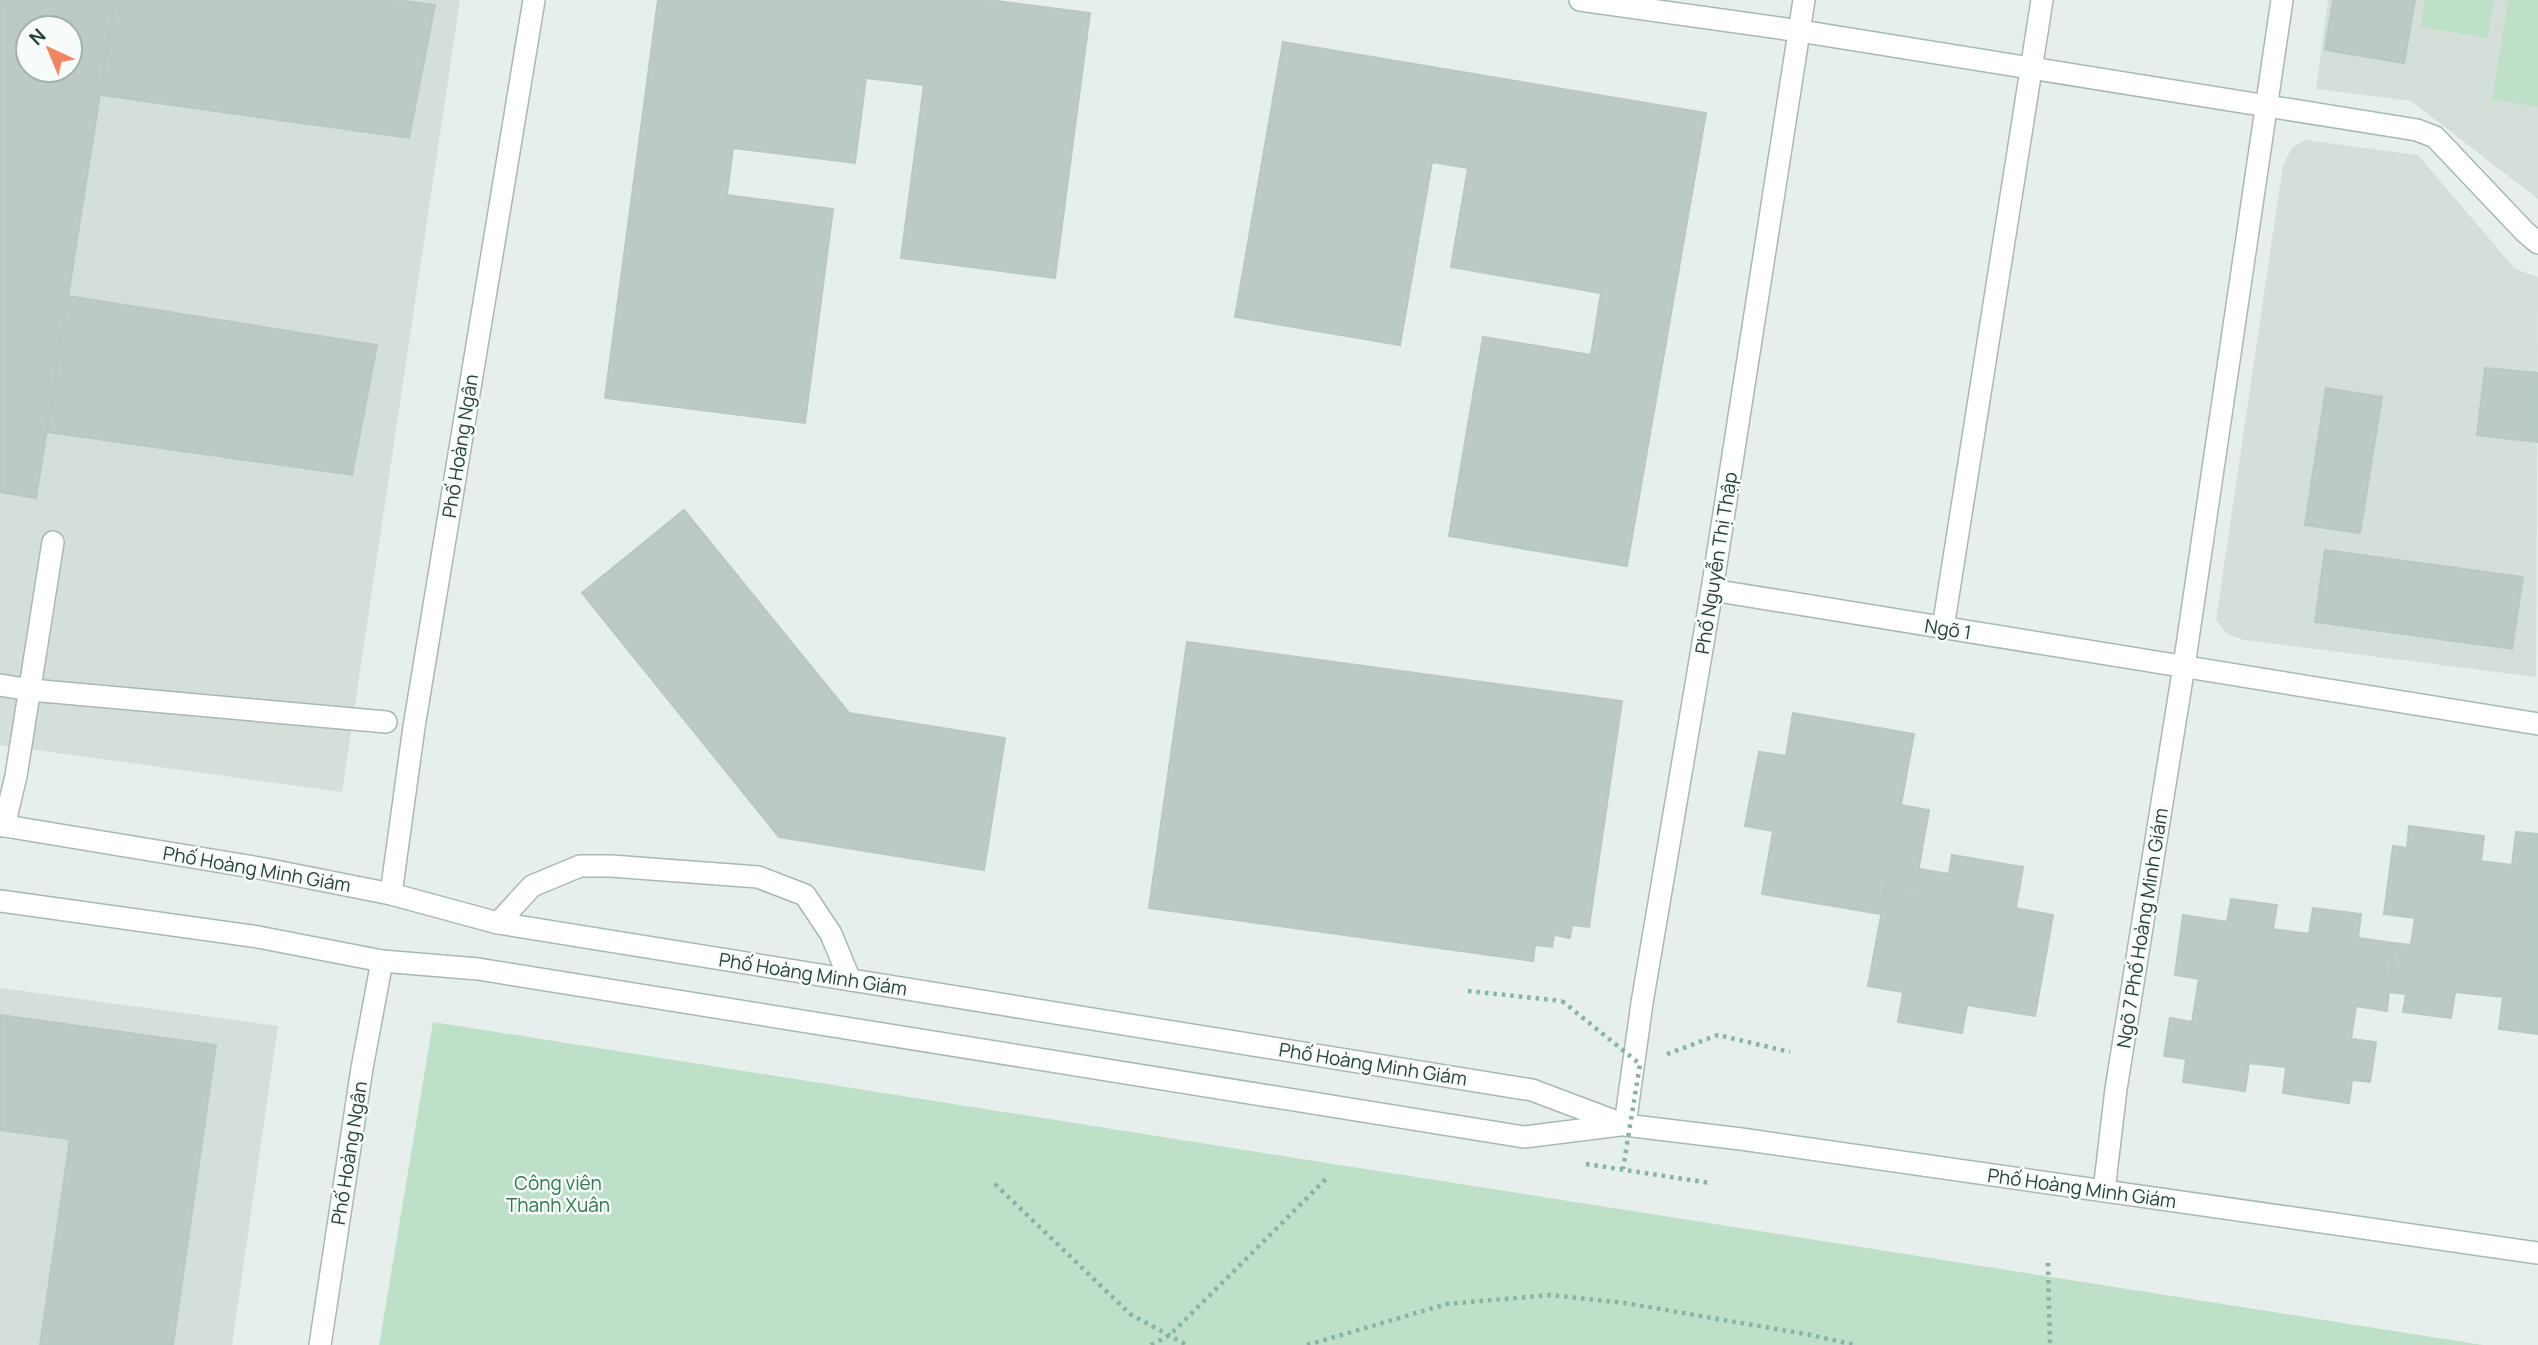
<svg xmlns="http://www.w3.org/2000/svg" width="2538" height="1345" viewBox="0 0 2538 1345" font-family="Manrope,sans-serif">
<rect width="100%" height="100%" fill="#e6efeb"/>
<!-- built -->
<g fill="#d4dfda" fill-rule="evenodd">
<path d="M0,0h460l-118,792 -342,-47zM28,28h42v42h-42z"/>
<polygon points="2328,0 2538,0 2538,199 2411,101 2316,89"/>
<polygon points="2305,140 2418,155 2515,269 2538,277 2536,677 2244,640 2227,634 2216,620 2283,165 2292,148"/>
<polygon points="0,988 278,1026 232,1345 0,1345"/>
</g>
<!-- green -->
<g fill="#bfe0c8">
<polygon points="2425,0 2494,0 2488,38 2421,27"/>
<polygon points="2508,0 2538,0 2538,107 2492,99"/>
<polygon points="433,1022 2483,1345 379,1345"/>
</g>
<!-- building -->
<g fill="#bbcac4" stroke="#b8c9c2" stroke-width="2" fill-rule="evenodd">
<path d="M0,0h115l-79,498 -36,-6zM28,28h42v42h-42z"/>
<polygon points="115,0 397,0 435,5 409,138 100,95"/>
<polygon points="658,0 989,0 1090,13 1055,278 901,258 924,85 866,78 855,163 733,148 727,195 833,209 805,423 605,398"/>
<polygon points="2333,0 2415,0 2404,63 2325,50"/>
<polygon points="1283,42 1706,113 1627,566 1449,536 1483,337 1591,355 1601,293 1451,267 1468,168 1432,162 1400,345 1235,317"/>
<polygon points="68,296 377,345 352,475 47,432"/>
<polygon points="2485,368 2538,373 2538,442 2477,435"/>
<polygon points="2326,388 2382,397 2360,533 2305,525"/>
<polygon points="684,510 849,713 1005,738 984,870 779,837 582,593"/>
<polygon points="2325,550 2523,577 2512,649 2315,622"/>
<polygon points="1187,642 1622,701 1589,927 1572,925 1570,938 1554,935 1552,947 1535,945 1533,961 1149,908"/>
<polygon points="1793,713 1914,734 1901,805 1929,810 1915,890 1887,884 1881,914 1762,894 1773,831 1745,826 1759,752 1786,756"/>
<polygon points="2409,826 2484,836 2481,861 2512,865 2516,832 2538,834 2538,1034 2499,1029 2503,997 2455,992 2451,1018 2403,1012 2406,994 2388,992 2394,943 2411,945 2415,918 2384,914 2393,846 2407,848"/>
<polygon points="1952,855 2023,867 2016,908 2053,915 2035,1016 1967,1005 1962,1033 1898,1022 1903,992 1868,986 1887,884 1915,890 1919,869 1949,874"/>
<polygon points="2231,899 2277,905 2273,929 2309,934 2313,908 2361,914 2358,938 2394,943 2387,1011 2356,1006 2351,1039 2376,1042 2370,1082 2352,1080 2349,1103 2283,1093 2286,1067 2249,1063 2245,1091 2183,1082 2186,1059 2164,1056 2170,1018 2192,1022 2199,979 2175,975 2183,915 2227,922"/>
<polygon points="0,1015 216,1045 173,1345 40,1345 70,1139 0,1130"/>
</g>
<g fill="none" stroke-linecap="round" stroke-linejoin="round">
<defs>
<g id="minor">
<polyline points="1580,0 1800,31 2417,130 2435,137 2525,232 2538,243"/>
<polyline points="1712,590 2538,724"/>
<polyline points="1943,628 2042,0"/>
<polyline points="0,685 31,690 386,722"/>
<polyline points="0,825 265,869 391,894 498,923 1532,1090 1625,1125 1741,1139 2538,1253"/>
<polyline points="4,826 16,776 53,542"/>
<polyline points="391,894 414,727 534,0"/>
<polyline points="0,901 258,937 382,961 478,969 1524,1137 1620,1125"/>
<polyline points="498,923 532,886 580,866 611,866 758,877 805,895 831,934 850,980"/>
<polyline points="1625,1125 1642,1003 1712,590 1804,0"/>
<polyline points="2104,1191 2116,1089 2184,666 2282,0"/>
<polyline points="320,1345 362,1068 382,961"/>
</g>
</defs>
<!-- minor casing -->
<use href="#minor" stroke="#a8b8b2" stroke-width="24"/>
<!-- path -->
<g stroke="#86b3a5" stroke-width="4.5" stroke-dasharray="3.5 5" stroke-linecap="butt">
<polyline points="1468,991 1562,1001"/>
<polyline points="1667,1054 1718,1035 1790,1052"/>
<polyline points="1586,1164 1710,1183"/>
<polyline points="995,1184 1130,1314 1187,1345"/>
<polyline points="2048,1263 2050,1345"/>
<polyline points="1151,1345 1170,1335 1328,1177"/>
<polyline points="1307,1345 1447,1304 1550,1295 1625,1303 1811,1335 1855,1345"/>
</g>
<!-- minor -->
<use href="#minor" stroke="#fff" stroke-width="21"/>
<!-- path-bridge -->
<polyline stroke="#86b3a5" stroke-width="4.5" stroke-dasharray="3.5 5" stroke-linecap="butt" points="1562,1001 1640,1064 1623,1169"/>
</g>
<g text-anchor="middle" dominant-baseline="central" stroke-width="5" stroke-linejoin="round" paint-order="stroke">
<!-- street labels -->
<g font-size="19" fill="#24423a" stroke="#f7fbf9">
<text transform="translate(460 446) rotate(-81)">Phố Hoàng Ngân</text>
<text transform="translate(1716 563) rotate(-81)">Phố Nguyễn Thị Thập</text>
<text transform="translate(1948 629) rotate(9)">Ngõ 1</text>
<text transform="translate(257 869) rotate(10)">Phố Hoàng Minh Giám</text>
<text transform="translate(2142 928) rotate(-81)">Ngõ 7 Phố Hoàng Minh Giám</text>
<text transform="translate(813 974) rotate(9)">Phố Hoàng Minh Giám</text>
<text transform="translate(1373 1064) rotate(9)">Phố Hoàng Minh Giám</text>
<text transform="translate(349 1153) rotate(-81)">Phố Hoàng Ngân</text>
<text transform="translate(2082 1188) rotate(8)">Phố Hoàng Minh Giám</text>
</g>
<!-- park labels -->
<g font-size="19" fill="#2d7a4b" stroke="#f7fbf9">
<text x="558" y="1183">Công viên<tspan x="558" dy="22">Thanh Xuân</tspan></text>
</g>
</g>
<!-- north arrow -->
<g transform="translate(49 49) rotate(316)"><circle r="33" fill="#f7fbf9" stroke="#a3b1ad" stroke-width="2"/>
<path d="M0-5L12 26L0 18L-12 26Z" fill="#f4845f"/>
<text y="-10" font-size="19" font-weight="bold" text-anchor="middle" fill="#24423a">N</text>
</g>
</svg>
